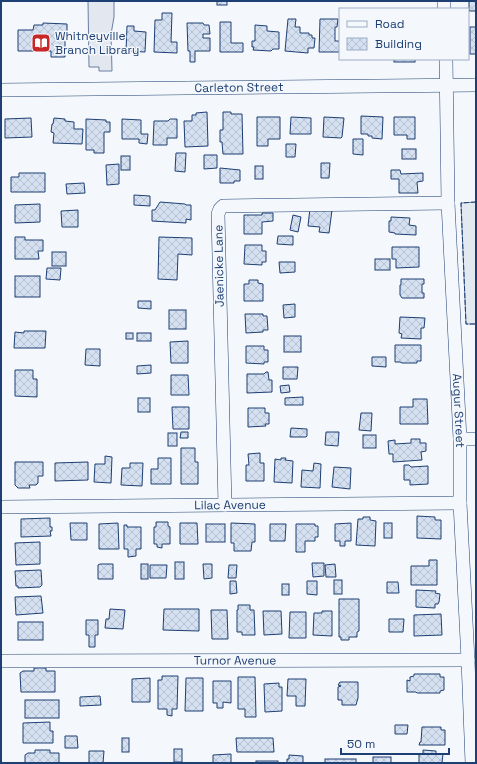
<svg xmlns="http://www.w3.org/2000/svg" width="477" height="764" viewBox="0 0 477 764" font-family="'Space Grotesk',sans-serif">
<defs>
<pattern id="building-cross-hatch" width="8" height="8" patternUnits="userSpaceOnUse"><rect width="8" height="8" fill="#d5e0f0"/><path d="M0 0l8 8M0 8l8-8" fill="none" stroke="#b6c1d1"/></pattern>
</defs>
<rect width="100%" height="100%" fill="#f4f7fb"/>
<!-- park -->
<polygon fill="#e3e9f0" stroke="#687fa3" points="476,202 476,324 466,324 461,203"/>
<!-- parking -->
<polygon fill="#e3e8f0" stroke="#687fa3" points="88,1 114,1 114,17 111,34 112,71 99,71 99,67 89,67"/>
<!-- building -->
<g fill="url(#building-cross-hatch)" stroke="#1d3f73">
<rect x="217" y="1" width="10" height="4"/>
<rect x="469" y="1" width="7" height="10"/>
<polygon points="162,13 172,13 171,42 177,42 177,53 154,52 155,20 162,20"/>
<polygon points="288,19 296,19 295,27 300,27 300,33 309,33 309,35 312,35 312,38 315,38 314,48 308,48 308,53 285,51"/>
<polygon points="320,19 338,19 337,27 335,27 335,41 340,41 340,52 319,52"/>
<polygon points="220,22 231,22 231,43 243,43 243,52 220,52"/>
<polygon points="43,23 67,24 67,35 65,35 65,57 51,57 51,51 18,51 18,30 33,30 34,25 43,25"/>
<polygon points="187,23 203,23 204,25 209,25 210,34 203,34 203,38 210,38 210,51 195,51 195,62 190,62 190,51 188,51"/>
<polygon points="255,25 267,26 267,31 279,32 279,49 273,49 271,51 253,50 254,47 252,47 252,41 255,41"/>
<polygon points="127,26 134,26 134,31 146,32 145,52 126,51"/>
<rect x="470" y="27" width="6" height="27"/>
<rect x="394" y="59" width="21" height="3"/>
<polygon points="207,112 208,146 185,147 184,121 192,121 192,115 196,115 196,113"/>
<polygon points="223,112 231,112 231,114 242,114 243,154 223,154 222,142 220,142 220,130 223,130"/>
<polygon points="361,116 383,117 382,139 372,138 372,136 368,136 368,134 361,134"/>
<polygon points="257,117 280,117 280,139 268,139 268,146 257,146"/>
<polygon points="291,117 311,118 311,134 290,134"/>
<polygon points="324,117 344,118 342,137 341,138 323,137"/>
<polygon points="394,117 415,117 415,139 407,139 407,135 394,135"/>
<polygon points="31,118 32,137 5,138 5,119"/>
<polygon points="54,118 65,119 65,121 74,122 74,129 83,129 82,144 53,143 54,133 51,132 52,124 53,124"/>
<polygon points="86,119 106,120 106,122 110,122 110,132 104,132 104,153 94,153 94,150 86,150"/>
<polygon points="122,119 141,120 141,134 148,134 147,144 139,143 139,139 122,139"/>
<polygon points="170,119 177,119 177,138 167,138 167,145 153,145 154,121 168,121"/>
<polygon points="353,139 363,139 363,155 353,154"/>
<polygon points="286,144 296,144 295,157 286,157"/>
<rect x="402" y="149" width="14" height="10"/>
<polygon points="176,153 186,153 185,172 175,171"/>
<polygon points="204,155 217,155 217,168 204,169"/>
<rect x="121" y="156" width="9" height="14"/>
<polygon points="321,163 330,163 329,178 321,178"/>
<polygon points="119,164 119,184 107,185 106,165"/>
<rect x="255" y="166" width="8" height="13"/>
<polygon points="220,168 240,170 240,181 234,181 234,183 220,183"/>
<polygon points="391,170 400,170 401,174 423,173 423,181 417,182 418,193 399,193 399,179 391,179"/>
<polygon points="19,173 45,173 45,192 11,192 11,177 19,177"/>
<polygon points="84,183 85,193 67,194 66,184"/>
<polygon points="134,195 150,196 150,206 134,205"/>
<polygon points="160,202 185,204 186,205 191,205 191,220 186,219 186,223 152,221 152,210 155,210"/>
<polygon points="40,204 40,222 15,223 15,205"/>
<polygon points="310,208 332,210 329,233 319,232 320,227 308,226"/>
<polygon points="78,210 78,227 62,227 61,211"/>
<polygon points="262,213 273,213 273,221 262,222 262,234 244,234 244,215 262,215"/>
<polygon points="293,215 301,217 298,232 290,230"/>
<polygon points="391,217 410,218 409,225 416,226 416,235 395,234 395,233 389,232 389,221 391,221"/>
<polygon points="278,236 293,236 293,245 277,244"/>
<polygon points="15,237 25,237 25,240 43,240 43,251 38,251 39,259 15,259"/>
<polygon points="159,237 192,238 192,255 178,254 177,280 158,279"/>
<polygon points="245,245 262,245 262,251 266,251 266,262 262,262 262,265 244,264"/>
<polygon points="392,247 419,247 419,267 396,268 396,259 392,259"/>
<rect x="52" y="252" width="14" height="14"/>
<rect x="375" y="259" width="15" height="11"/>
<polygon points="279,262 295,262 295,272 280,273"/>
<polygon points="47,268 61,268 60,280 46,279"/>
<rect x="15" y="276" width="25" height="21"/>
<polygon points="401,279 424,279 424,284 422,284 422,293 424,293 424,298 402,298 400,295 400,285 401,285"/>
<polygon points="249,280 258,280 258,283 263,284 263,301 244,301 244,284 249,284"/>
<polygon points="138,301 151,301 151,309 138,308"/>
<polygon points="295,304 295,317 284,318 283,305"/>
<rect x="169" y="310" width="17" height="19"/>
<polygon points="245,314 263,314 263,316 267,316 268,330 263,330 263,332 246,333"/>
<polygon points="400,317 425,318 424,328 421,328 421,339 401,338 402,334 399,333"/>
<polygon points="24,331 46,331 45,348 14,348 15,332 24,333"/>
<rect x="126" y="333" width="7" height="6"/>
<rect x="137" y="333" width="14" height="8"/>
<rect x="284" y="336" width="17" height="16"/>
<polygon points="188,341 188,363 171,363 170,342"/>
<polygon points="395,345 421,345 421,361 417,361 417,363 402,363 400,362 395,362"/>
<polygon points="246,346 264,346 264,350 268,350 268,362 264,362 264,364 246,363"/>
<polygon points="86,349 100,349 100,366 85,365"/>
<polygon points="372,357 386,357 386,367 372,366"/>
<polygon points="151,365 151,373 137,374 137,366"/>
<polygon points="283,367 298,367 297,379 283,379"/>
<polygon points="15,370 33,370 33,379 37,379 37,397 15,396"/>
<polygon points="266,372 268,372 269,380 272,380 272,392 247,393 247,374 264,374"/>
<polygon points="171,375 188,375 189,395 171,395"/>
<polygon points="289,385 290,392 281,393 280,386"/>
<polygon points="303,397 303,405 285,405 285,398"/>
<rect x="138" y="398" width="12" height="14"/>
<polygon points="413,399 427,399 428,424 400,424 400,407 413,407"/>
<polygon points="172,407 189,407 189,429 173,429"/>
<polygon points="248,408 265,408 265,413 269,413 269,424 265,424 266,426 248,427"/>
<polygon points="361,413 372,413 371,431 359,430"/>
<polygon points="291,428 307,429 307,436 306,437 290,437"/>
<polygon points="181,432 188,432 188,438 180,438"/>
<polygon points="326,432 339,432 338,446 325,445"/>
<rect x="168" y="433" width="9" height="13"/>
<rect x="363" y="435" width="13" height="13"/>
<polygon points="411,439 420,439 420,443 426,443 426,451 421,452 422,460 393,462 393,454 389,454 388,441 395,440 395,444 411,443"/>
<polygon points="181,448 195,448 195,462 198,462 198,484 181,484"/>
<polygon points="260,453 260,463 264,463 264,481 246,481 246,465 249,465 248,454"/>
<polygon points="105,456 112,457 111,483 94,482 95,464 105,464"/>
<polygon points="158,458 171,458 171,484 151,484 151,469 158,469"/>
<polygon points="281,458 286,458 285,460 293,461 292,483 274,482 275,459 281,460"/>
<polygon points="15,462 43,462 43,476 38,476 38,483 36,485 29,485 30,488 18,488 15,485"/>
<polygon points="88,462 88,480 55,481 55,463"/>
<polygon points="130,463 143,463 142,486 121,485 122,468 130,468"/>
<polygon points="314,463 321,464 320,488 301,487 302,470 313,471"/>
<polygon points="404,465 409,465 411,467 428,466 428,484 410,485 410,480 404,480"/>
<polygon points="334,467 351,468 350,489 332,487"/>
<polygon points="417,516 435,517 435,520 441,520 441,539 417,538"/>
<polygon points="363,517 370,517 370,520 376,521 375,546 356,545 358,519 363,519"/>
<polygon points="50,518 50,527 52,527 52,531 50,531 51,536 21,537 21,519"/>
<polygon points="156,522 168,522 168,526 170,527 170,544 162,544 162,548 157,547 157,544 154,544 154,527 156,527"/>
<polygon points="70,523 87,523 87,540 71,540"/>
<polygon points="118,523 119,549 99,549 99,524"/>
<polygon points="180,523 197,523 198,544 180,544"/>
<polygon points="231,523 255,524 255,542 252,542 251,551 234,551 234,543 231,543"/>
<polygon points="351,523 351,541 345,541 345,546 340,546 340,541 335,541 335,524"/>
<rect x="384" y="523" width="8" height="15"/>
<rect x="206" y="524" width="19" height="18"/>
<polygon points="270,524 286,524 285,541 270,541"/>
<polygon points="296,524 315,524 315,526 318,526 318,537 315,537 315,541 305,541 305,552 296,552"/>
<polygon points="124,525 127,525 127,527 141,527 141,549 136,549 136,556 128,557 128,549 124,549"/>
<polygon points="40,542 40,564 16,565 15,543"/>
<polygon points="429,560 437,560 437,585 411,585 411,566 429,566"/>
<rect x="175" y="562" width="9" height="17"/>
<polygon points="312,563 324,563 324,576 313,577"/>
<polygon points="100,564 113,564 113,579 98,579 98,565"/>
<rect x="141" y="564" width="7" height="15"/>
<polygon points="203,564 212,564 212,578 204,579"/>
<polygon points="335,564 336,577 326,577 325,565"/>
<polygon points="150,565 167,565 166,578 150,578"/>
<polygon points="229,565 237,565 236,578 228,578"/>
<polygon points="41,570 42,585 40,587 18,588 18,586 16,586 15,571"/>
<rect x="334" y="580" width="8" height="14"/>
<polygon points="230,581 236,581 237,593 230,594"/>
<polygon points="307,581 317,581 317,595 307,594"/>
<polygon points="387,582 398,582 399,593 387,593"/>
<rect x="282" y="584" width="7" height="11"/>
<polygon points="416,590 436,591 435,593 440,594 439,602 438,604 435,604 435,608 416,607"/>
<polygon points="41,596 43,613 16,615 15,597"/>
<polygon points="339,599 359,599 359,631 357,632 357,637 349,637 349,640 341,640 341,637 339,637"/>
<polygon points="238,605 250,605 250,610 254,610 255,635 242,635 242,632 237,632 237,610 238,610"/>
<polygon points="110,609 125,610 123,629 105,628 106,619 109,619"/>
<polygon points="164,609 199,609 199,631 163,630"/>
<polygon points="211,610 227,610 228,639 212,639"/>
<polygon points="263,611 281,611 282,634 264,635"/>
<polygon points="322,611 332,611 332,636 313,635 314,613 322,613"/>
<polygon points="290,612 306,612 306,638 289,638"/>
<polygon points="441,614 442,635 414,636 414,615"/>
<polygon points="389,619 404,619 403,632 389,632"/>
<polygon points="86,620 98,620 98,635 95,635 95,647 89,647 89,635 86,635"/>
<rect x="18" y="622" width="25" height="18"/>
<polygon points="34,668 46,668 46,671 55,671 55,692 21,692 20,673 23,671 34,671"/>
<polygon points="414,674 440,674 440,677 444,677 444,690 440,691 440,693 417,693 416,692 407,692 407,680 410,681 410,677 414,676"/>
<polygon points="162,676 178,676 177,709 172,709 172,716 167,715 167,709 158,709 158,680 162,680"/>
<polygon points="238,677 255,677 256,717 245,717 245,709 238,709"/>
<polygon points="150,678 150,702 132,702 132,679"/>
<polygon points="186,678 203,678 203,711 185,711"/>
<polygon points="288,679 306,679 305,706 296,706 296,696 287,696"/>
<polygon points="213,681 231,681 231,703 223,702 223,708 217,708 217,703 213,703"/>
<polygon points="340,682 358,682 358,698 356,705 342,705 342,700 338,700 338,687 341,686 338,685"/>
<polygon points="279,683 279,687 282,687 282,711 265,712 264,684"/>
<polygon points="100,696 101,705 80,706 80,697"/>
<rect x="25" y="700" width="34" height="18"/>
<polygon points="50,722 50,731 53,731 53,743 23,743 23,723"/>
<polygon points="395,725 408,725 407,734 395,734"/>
<polygon points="422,727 441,727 441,730 445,730 445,745 419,745 420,742 421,742"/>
<polygon points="65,736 77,736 78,748 65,748"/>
<rect x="122" y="738" width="7" height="14"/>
<polygon points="236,738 273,738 274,752 237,752"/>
<rect x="174" y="749" width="8" height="13"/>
<polygon points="35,750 50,750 50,753 59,753 59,763 25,763 25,755 28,753 35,753"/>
<polygon points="423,750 436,751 436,754 443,754 442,763 419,763 419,754 423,754"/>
<polygon points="89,751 104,751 103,763 89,763"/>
<polygon points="231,754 231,763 213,763 213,755"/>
<polygon points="289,755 303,756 303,763 287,763 287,759 289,759"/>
<rect x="373" y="757" width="18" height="6"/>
<rect x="325" y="759" width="31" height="4"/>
<rect x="256" y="761" width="22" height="2"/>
</g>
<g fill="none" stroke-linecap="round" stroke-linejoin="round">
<defs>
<g id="minor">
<polyline points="444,1 444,9"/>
<path id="s1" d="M446,59l2,144 12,236v64l8,157 4,103"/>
<path id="s2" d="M1,90l475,-5"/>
<polyline points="460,439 476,439"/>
<polyline points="225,505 218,214 220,209 223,206 448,203"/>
<path id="s3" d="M1,507l459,-4"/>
<path id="s4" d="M1,661l467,-1"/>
</g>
</defs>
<!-- minor casing -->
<use href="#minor" stroke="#1d3f73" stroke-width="14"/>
<!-- minor -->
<use href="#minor" stroke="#f4f7fb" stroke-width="13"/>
<!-- fence -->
<polyline stroke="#1d3f73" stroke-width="1" stroke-dasharray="5 2" stroke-linecap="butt" points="476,202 461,203 466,324 476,324"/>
</g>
<!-- icons -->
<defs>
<symbol id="library-square" viewBox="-11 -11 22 22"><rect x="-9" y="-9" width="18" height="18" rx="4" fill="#c62828" stroke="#f4f7fb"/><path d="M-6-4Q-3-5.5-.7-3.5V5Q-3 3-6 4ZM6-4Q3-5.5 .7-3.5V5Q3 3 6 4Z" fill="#fff"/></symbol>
</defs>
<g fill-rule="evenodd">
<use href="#library-square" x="30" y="32" width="22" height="22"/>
</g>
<g text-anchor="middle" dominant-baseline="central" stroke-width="3" stroke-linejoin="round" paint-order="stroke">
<!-- poi labels -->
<g font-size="12" fill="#1d3f73" stroke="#f4f7fb" text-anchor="start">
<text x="55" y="36">Whitneyville<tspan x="55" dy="14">Branch Library</tspan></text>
</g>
<!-- street labels -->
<g font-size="12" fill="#1d3f73" stroke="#f4f7fb">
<text stroke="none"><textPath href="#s2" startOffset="238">Carleton Street</textPath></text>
<text transform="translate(219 266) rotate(-91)">Jaenicke Lane</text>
<text stroke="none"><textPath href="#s1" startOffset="352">Augur Street</textPath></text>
<text stroke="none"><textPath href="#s3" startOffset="229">Lilac Avenue</textPath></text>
<text stroke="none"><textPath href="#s4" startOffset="234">Turnor Avenue</textPath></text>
</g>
</g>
<!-- border -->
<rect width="477" height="764" fill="none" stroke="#1d3f73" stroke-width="4"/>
<!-- legend -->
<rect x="339" y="8" width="130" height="52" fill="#f4f7fb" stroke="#9eadc5"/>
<rect x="347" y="21" width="20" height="6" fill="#f4f7fb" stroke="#9eadc5"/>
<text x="375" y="28" font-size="12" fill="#1d3f73">Road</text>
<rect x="347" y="38" width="20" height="12" fill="url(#building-cross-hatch)" stroke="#9eadc5"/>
<text x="375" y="48" font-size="12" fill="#1d3f73">Building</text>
<!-- scale -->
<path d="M341 748v6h108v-6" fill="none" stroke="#1d3f73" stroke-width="2"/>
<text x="347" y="748" font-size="12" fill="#1d3f73" stroke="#f4f7fb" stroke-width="3" paint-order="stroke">50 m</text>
</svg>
